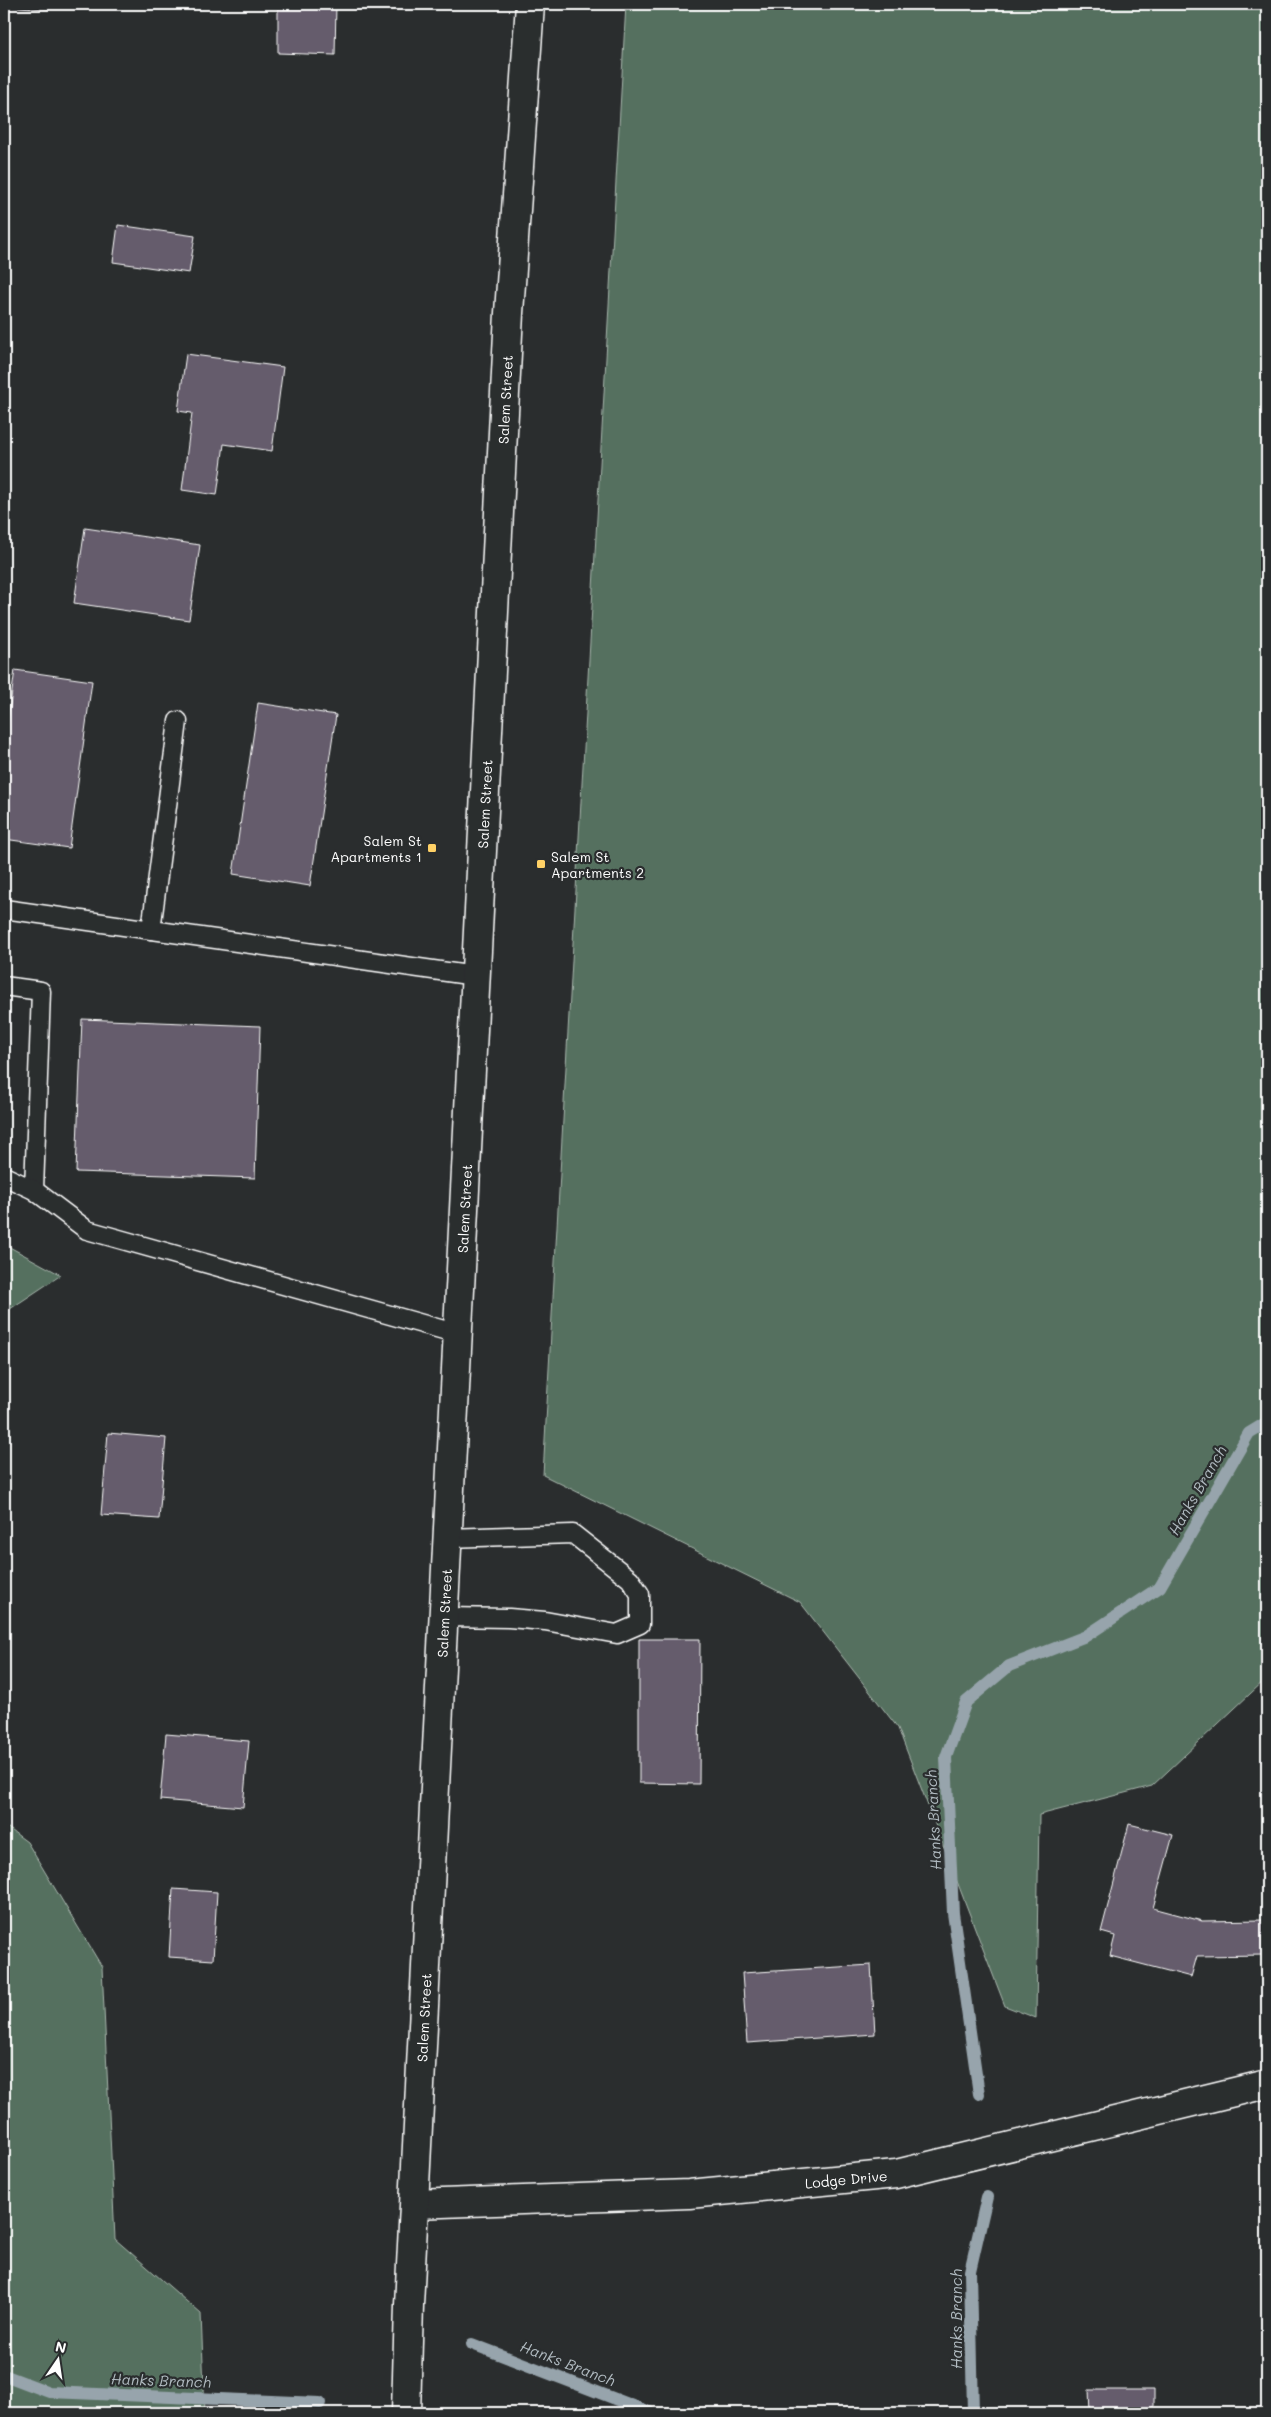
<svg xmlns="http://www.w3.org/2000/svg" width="1271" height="2417" viewBox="0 0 1271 2417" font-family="Mali,sans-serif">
<rect width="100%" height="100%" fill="#2a2d2e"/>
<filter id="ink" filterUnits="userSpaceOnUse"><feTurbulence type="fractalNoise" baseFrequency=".02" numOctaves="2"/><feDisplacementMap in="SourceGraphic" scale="10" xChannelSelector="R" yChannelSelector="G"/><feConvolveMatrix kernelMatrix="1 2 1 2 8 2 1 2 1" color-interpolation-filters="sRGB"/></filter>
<g filter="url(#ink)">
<!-- green -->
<g fill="#55705f" stroke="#aab8af">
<polygon points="626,4 1267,4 1267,1678 1152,1786 1039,1815 1036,2018 1005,2006 898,1728 800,1602 543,1475"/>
<polygon points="4,1244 61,1275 4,1313"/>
<polygon points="4,1825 27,1842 102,1967 115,2239 201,2314 205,2413 37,2413 4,2408"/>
</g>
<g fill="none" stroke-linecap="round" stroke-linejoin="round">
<!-- stream -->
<g stroke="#97a4ac" stroke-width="12">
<polyline points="979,2094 953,1913 946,1757 966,1702 1009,1666 1086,1636 1160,1587 1249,1433 1267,1422"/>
<polyline points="472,2344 652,2413"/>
<polyline points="4,2375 49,2392 320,2403"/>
<polyline points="973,2413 970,2271 987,2197"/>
</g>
</g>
<!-- building -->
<g fill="#655c6c" stroke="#fff">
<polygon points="4,4 48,4 48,9 4,6"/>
<polygon points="278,4 336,4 335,55 278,53"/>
<polygon points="118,225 195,236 189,273 113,262"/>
<polygon points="186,354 283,367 272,451 224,444 217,495 182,490 192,413 178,411"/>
<polygon points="85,528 200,545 189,620 74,603"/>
<polygon points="15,670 92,681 69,848 4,839 4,748"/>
<polygon points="258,703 336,715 310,886 233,874"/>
<polygon points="82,1019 260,1026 255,1178 76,1172"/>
<polygon points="108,1433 166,1438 159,1519 101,1515"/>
<polygon points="639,1639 700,1639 699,1784 639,1783"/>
<polygon points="166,1734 249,1741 243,1807 160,1800"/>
<polygon points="1129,1824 1173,1835 1153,1908 1202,1921 1263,1920 1264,1955 1197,1956 1191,1977 1110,1956 1115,1936 1101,1932"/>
<polygon points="173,1889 217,1892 213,1960 169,1957"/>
<polygon points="871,1965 875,2034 747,2043 742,1973"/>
<polygon points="1089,2390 1154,2390 1154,2413 1090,2413"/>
</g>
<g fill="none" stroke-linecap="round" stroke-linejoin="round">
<defs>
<g id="service">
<polyline points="4,909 475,976"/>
<polyline points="151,930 178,721"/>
<polyline points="4,986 41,991 34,1190"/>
<polyline points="4,1176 34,1190 87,1230 458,1334"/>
<polyline points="444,1617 509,1618 545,1621 617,1634 640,1624 640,1594 630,1579 573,1534 448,1538"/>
</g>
<g id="minor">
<path id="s1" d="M415,2204l274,-10 207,-20 371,-90"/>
</g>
<g id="primary">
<path id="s2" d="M406,2413l3,-108 100,-1992 21,-309"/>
</g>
</defs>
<!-- service casing -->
<use href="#service" stroke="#fff" stroke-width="21"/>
<!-- minor casing -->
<use href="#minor" stroke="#fff" stroke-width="31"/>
<!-- primary casing -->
<use href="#primary" stroke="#fff" stroke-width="31"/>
<!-- service -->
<use href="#service" stroke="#2a2d2e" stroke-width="18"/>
<!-- minor -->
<use href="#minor" stroke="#2a2d2e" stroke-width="28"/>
<!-- primary -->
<use href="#primary" stroke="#2a2d2e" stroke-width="28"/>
</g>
</g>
<!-- markers -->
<g fill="#ffd166" stroke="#2a2d2e" stroke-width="2">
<rect x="427" y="843" width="10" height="10" rx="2.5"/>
<rect x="536" y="859" width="10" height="10" rx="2.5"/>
</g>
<g text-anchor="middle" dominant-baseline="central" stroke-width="4.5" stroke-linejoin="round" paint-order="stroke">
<!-- street labels -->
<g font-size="14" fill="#fff" stroke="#2a2d2e">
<text stroke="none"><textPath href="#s2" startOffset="2016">Salem Street</textPath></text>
<text stroke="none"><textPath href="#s2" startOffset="1611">Salem Street</textPath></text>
<text stroke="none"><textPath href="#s2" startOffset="1206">Salem Street</textPath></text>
<text stroke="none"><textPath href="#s2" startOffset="801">Salem Street</textPath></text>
<text stroke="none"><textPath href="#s2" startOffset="396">Salem Street</textPath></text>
<text stroke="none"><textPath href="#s1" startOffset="432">Lodge Drive</textPath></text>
</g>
<!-- poi labels -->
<g font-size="14" fill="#fff" stroke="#2a2d2e" text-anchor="end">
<text x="422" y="840">Salem St<tspan x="422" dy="16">Apartments 1</tspan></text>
<text x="551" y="856" text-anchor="start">Salem St<tspan x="551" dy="16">Apartments 2</tspan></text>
</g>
<!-- water labels -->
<g font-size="15" font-style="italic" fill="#b1bbc1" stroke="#2a2d2e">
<text transform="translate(1197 1490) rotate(-60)">Hanks Branch</text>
<text transform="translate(933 1820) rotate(-93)">Hanks Branch</text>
<text transform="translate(956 2319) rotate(-90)">Hanks Branch</text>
<text transform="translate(568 2363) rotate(21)">Hanks Branch</text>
<text transform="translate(161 2380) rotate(2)">Hanks Branch</text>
</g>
</g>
<!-- margin -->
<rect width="1271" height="2417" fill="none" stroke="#2a2d2e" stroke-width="20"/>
<rect x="10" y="10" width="1251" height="2397" fill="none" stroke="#fff" stroke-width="2" filter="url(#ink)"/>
<!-- north arrow -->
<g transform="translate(58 2360) rotate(13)" stroke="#2a2d2e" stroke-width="4" paint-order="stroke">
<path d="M0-4L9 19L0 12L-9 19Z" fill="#ffffff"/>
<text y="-8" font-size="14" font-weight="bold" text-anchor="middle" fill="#ffffff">N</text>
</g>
</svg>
